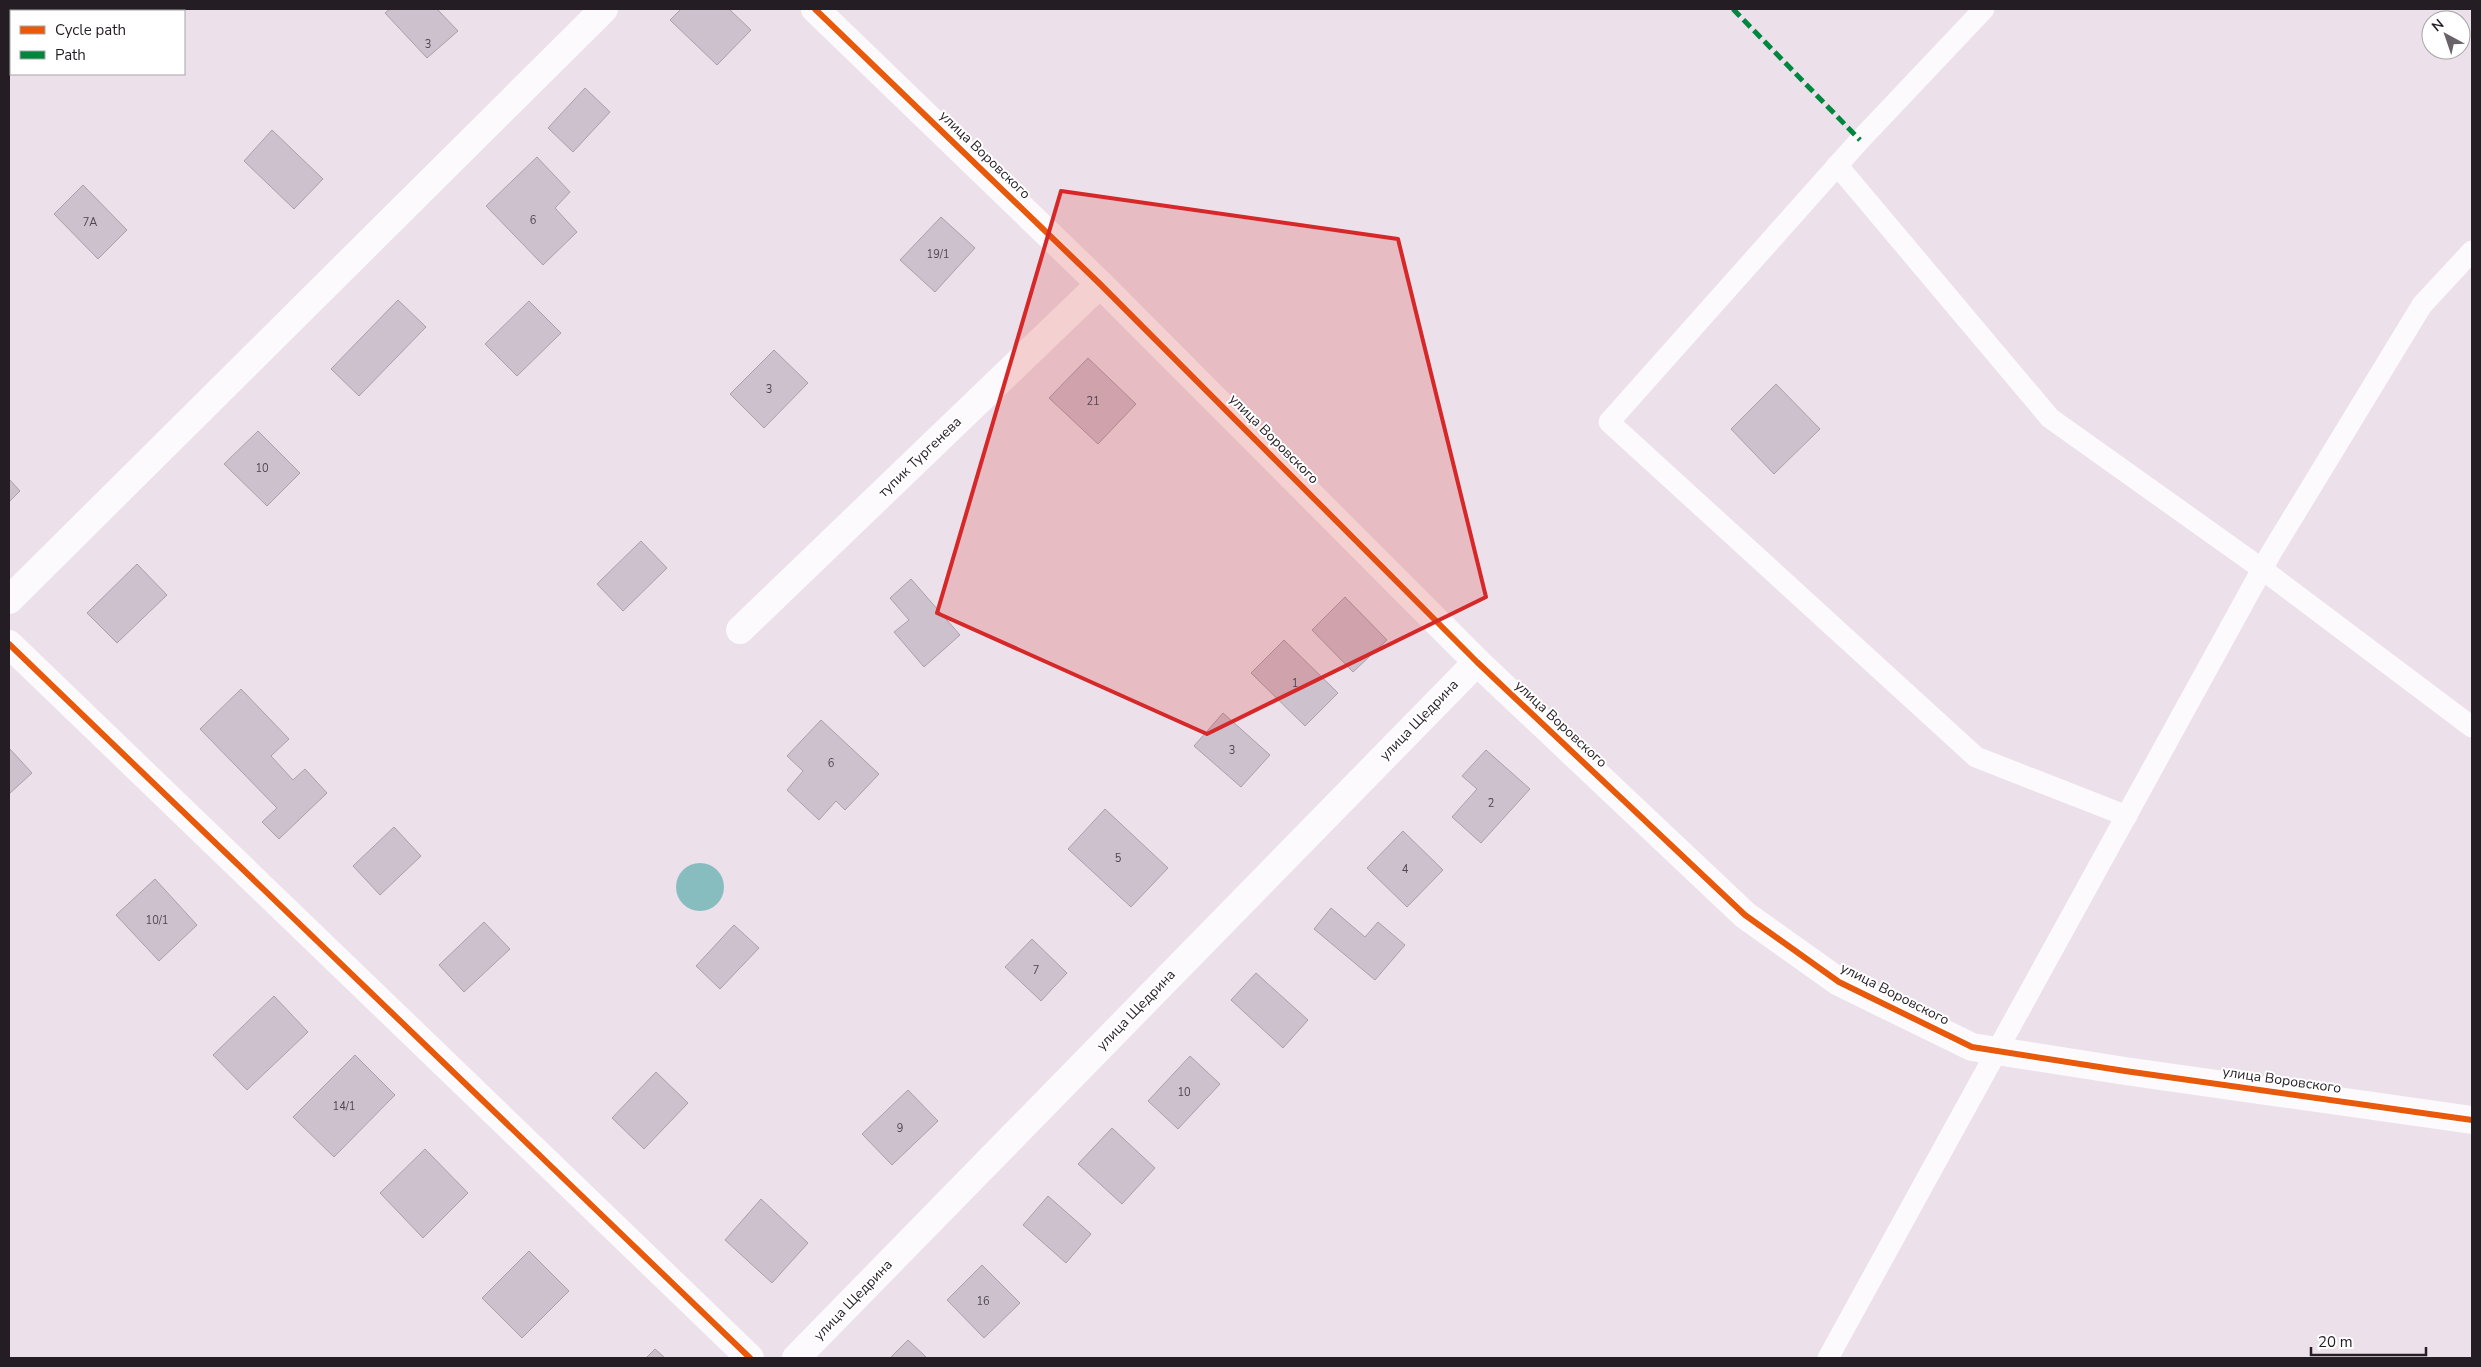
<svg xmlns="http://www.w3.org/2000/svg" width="2481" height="1367" viewBox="0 0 2481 1367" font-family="'Nunito Sans',sans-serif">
<rect width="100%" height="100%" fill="#ece1ea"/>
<!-- water -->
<circle fill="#88bdc0" cx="700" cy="887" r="24"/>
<!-- building -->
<g fill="#cdc1ce" stroke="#a8a1a9">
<polygon points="390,9 437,9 458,31 427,58 385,13"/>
<polygon points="681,9 729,9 751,30 717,65 670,20"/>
<polygon points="585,88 610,112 573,152 548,128"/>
<polygon points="272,130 323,179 294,209 244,161"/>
<polygon points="537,157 570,192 555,208 577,232 543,265 486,206"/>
<polygon points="83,185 127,230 98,259 54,214"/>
<polygon points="941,217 975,248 935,292 900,260"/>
<polygon points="398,300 426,327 359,396 331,369"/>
<polygon points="529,301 561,333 517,376 485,344"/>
<polygon points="774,350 808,383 764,428 730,394"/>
<polygon points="1088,358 1136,404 1098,444 1049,398"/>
<polygon points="1776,384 1820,429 1774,474 1731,429"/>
<polygon points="258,431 300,473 267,506 224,464"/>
<polygon points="9,479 20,491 9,502"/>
<polygon points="641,541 667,568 623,611 597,584"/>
<polygon points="137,564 167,595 117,643 87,613"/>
<polygon points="911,579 960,635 924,667 894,632 909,620 890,598"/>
<polygon points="1345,597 1387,640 1353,672 1312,630"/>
<polygon points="1284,640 1338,693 1305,726 1251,673"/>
<polygon points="241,689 289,739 271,756 293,780 305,769 327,793 279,839 262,822 277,808 200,729"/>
<polygon points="1223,713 1270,755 1241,787 1194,746"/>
<polygon points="821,720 879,774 845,810 836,801 819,820 787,790 803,771 787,756"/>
<polygon points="9,748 32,773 9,794"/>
<polygon points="1486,750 1530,789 1481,843 1452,817 1477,789 1462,776"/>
<polygon points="1105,809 1168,868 1131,907 1068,849"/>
<polygon points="394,827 421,856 380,895 353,866"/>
<polygon points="1403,831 1443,870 1407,907 1367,868"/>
<polygon points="155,879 197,925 159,961 116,915"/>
<polygon points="1331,908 1365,937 1378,922 1405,945 1375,980 1314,929"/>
<polygon points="484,922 510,949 464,992 439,965"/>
<polygon points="734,925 759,948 720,989 696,966"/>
<polygon points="1032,939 1067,973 1041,1001 1005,967"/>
<polygon points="1256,973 1308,1020 1283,1048 1231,1000"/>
<polygon points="274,996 308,1032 247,1090 213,1055"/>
<polygon points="355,1055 395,1095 334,1157 293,1117"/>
<polygon points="1190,1056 1220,1084 1178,1129 1148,1101"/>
<polygon points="656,1072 688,1103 644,1149 612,1118"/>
<polygon points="908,1090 938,1121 892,1165 862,1134"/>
<polygon points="1112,1128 1155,1168 1122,1204 1078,1164"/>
<polygon points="425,1149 468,1193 423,1238 380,1193"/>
<polygon points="1048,1196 1091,1234 1066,1263 1023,1225"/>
<polygon points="761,1199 808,1243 772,1283 725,1240"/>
<polygon points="529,1251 569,1291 522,1338 482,1298"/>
<polygon points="982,1265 1020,1303 984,1338 947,1300"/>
<polygon points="908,1340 927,1358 890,1358"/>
<polygon points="655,1349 665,1358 646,1358"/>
</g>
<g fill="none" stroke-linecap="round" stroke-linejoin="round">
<!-- lane -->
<g stroke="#fcfafc" stroke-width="21">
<polyline points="1984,9 1860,140 1609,422 1976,757 2127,816"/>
<polyline points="1837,165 2050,418 2262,569 2472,727"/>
<polyline points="1828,1358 2271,553 2422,305 2472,251"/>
</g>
<!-- street -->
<g stroke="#fcfafc" stroke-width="28">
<polyline points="815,9 1100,284 1477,662 1745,915 1839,982 1972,1047 2125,1071 2472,1120"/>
<polyline points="9,600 604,9"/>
<polyline points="740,630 1100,284"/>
<polyline points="9,644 750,1358"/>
<polyline points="796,1358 1477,662"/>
</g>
<!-- quiet -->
<polyline stroke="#00873e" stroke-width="5" stroke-dasharray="10 5" stroke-linecap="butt" points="1733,9 1860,140"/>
<defs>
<g id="cycleway">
<polyline points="815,9 1100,284 1477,662 1745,915 1839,982 1972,1047 2125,1071 2472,1120"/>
<polyline points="9,644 750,1358"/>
</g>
</defs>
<!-- cycleway casing -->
<use href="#cycleway" stroke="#fff" stroke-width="9"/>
<!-- cycleway -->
<use href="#cycleway" stroke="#e8590c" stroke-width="6"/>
</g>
<!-- marked area -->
<path fill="#d62828" fill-opacity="0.2" stroke="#d62828" stroke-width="4" stroke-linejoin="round" d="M1061,191l337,48 88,358 -279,137 -270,-121z"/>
<g text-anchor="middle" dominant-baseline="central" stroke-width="4" stroke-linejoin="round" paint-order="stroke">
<!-- number labels -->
<g font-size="11" fill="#4e464e">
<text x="428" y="44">3</text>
<text x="533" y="220">6</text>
<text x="90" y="222">7А</text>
<text x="938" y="254">19/1</text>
<text x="769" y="389">3</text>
<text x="1093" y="401">21</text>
<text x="262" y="468">10</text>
<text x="1295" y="683">1</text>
<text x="1232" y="750">3</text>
<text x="831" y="763">6</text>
<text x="1491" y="803">2</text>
<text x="1118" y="858">5</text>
<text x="1405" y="869">4</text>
<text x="157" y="920">10/1</text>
<text x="1036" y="970">7</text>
<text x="1184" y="1092">10</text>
<text x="344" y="1106">14/1</text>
<text x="900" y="1128">9</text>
<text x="983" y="1301">16</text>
</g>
<!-- street labels -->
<g font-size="14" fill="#241d23" stroke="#fff">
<text transform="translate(985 155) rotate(44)">улица Воровского</text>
<text transform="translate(1274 439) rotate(45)">улица Воровского</text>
<text transform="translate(920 457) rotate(-44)">тупик Тургенева</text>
<text transform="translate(1419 720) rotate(-46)">улица Щедрина</text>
<text transform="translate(1561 724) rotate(43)">улица Воровского</text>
<text transform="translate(1895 994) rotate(27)">улица Воровского</text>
<text transform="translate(1136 1010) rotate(-46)">улица Щедрина</text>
<text transform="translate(2282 1080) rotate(8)">улица Воровского</text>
<text transform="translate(853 1300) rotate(-46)">улица Щедрина</text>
</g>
</g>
<!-- border -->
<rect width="2481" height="1367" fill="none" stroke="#241d23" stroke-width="20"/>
<!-- legend -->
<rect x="10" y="10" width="175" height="65" fill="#ffffff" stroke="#a7a5a7"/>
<rect x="20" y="26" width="25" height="8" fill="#e8590c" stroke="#a7a5a7"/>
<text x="55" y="35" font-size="15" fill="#241d23">Cycle path</text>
<rect x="20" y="51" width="25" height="8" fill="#00873e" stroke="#a7a5a7"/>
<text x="55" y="60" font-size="15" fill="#241d23">Path</text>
<!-- north arrow -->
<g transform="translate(2446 35) rotate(320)"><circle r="24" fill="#ffffff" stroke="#a7a5a7"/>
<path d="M0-4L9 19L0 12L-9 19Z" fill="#6a6269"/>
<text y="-8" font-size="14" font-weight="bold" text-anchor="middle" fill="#241d23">N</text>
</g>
<!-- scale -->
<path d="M2311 1347v8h115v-8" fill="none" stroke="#241d23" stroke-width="2.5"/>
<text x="2318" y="1347" font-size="15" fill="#241d23" stroke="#ffffff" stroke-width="4" paint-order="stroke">20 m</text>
</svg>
